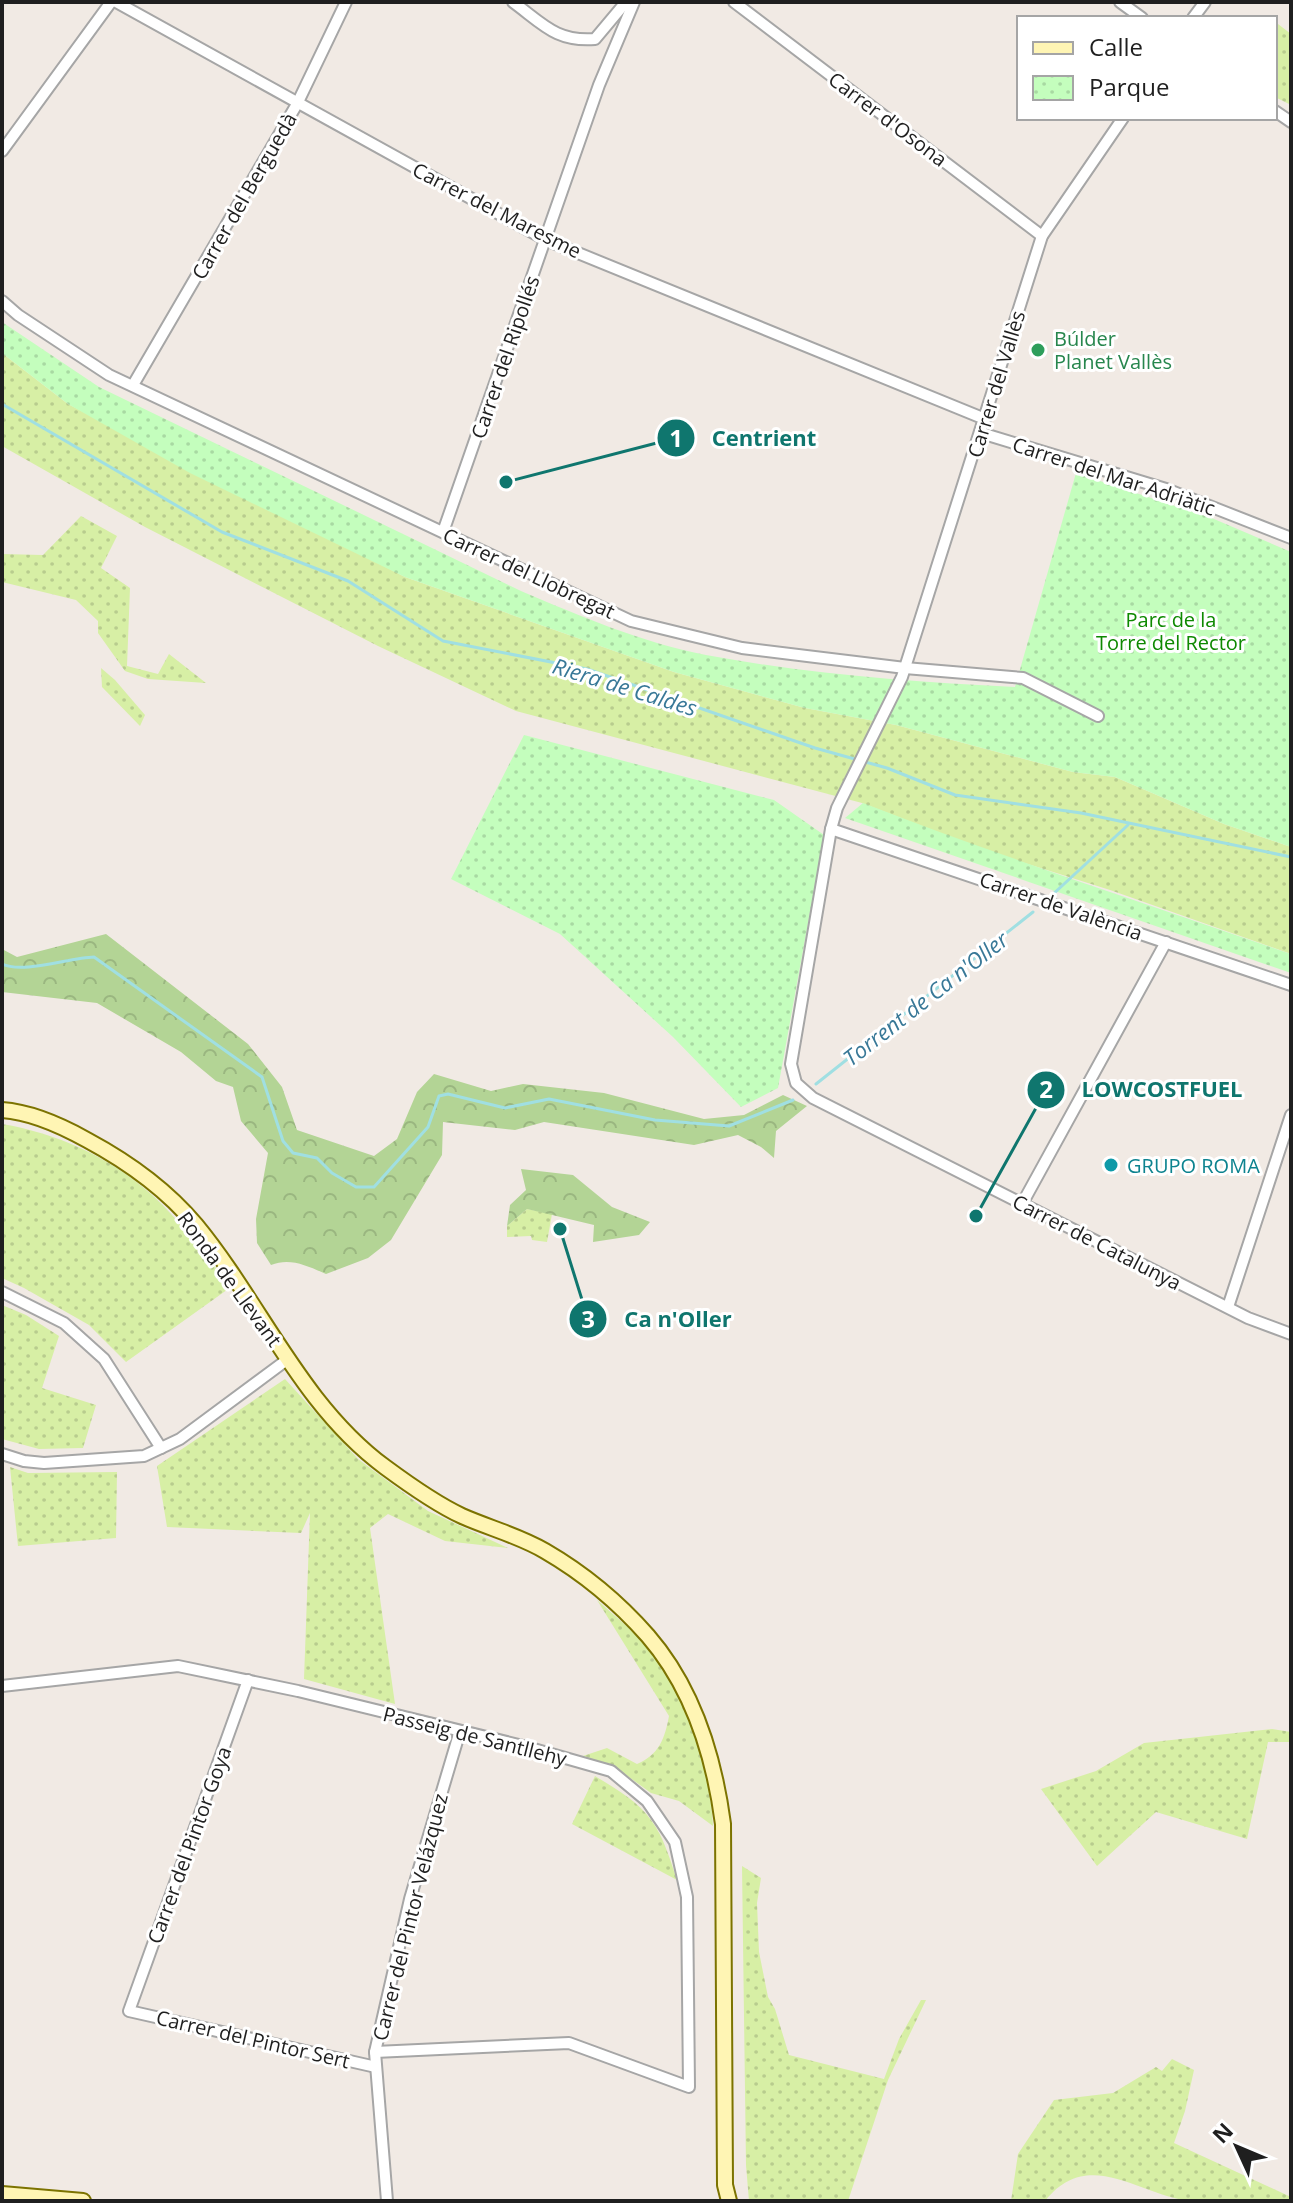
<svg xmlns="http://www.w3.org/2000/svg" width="1293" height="2203" viewBox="0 0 1293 2203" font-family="'Open Sans',sans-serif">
<defs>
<pattern id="grass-dots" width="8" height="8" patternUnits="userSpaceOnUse" patternTransform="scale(2)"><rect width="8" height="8" fill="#d7efa5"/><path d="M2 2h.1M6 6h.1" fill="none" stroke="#b8cc8e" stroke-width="1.8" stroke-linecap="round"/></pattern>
<pattern id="forest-crowns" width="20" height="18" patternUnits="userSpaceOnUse" patternTransform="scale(2)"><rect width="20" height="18" fill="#b3d495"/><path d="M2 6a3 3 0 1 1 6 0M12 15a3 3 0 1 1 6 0" fill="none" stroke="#9ab680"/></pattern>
<pattern id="park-dots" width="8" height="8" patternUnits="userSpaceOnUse" patternTransform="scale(2)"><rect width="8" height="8" fill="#c4febd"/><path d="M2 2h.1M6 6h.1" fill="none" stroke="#a8d9a2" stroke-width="1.8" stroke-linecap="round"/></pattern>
</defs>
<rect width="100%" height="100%" fill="#f1eae4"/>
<!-- grass -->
<g fill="url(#grass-dots)">
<polygon points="1278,24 1291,34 1291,105 1275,97 1275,29"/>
<polygon points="2,353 68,404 405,577 674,672 805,708 896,725 1073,772 1115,777 1224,824 1291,847 1291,954 1110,890 980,849 862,803 516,711 378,646 145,527 2,446"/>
<polygon points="81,516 117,536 101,568 130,588 127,666 158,674 169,654 206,683 148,679 125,671 98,633 98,621 76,600 2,582 2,554 43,555"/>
<polygon points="101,668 115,680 145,715 140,726 102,687"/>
<path d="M2,1124c54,9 108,33 149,70 29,26 56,63 80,93l-105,75 -37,-37 -65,-37 -22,-10z"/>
<polygon points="527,1209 552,1214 547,1242 532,1240 531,1236 507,1237 507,1226"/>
<polygon points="2,1305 26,1315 59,1336 42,1388 96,1405 83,1448 39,1449 2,1439"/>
<polygon points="285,1379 358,1459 428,1511 508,1548 445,1541 388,1514 370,1528 395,1704 304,1679 310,1513 301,1533 167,1527 157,1466"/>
<polygon points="10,1467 28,1473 117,1472 116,1538 18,1546"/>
<path d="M597,1600c19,17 43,36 58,57 34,49 55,111 58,169l-34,-25 -28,-8 -36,-26 -32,-11 24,-8 30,16c22,-9 28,-26 32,-48z"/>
<polygon points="1272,1729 1291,1732 1291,1742 1268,1742 1247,1839 1156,1812 1097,1866 1041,1789 1096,1771 1144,1743"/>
<path d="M595,1776c19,12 43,25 56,44 13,17 19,40 26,60l-105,-56z"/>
<polygon points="742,1866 761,1878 757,1903 759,1952 768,1997 775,2009 789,2055 884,2079 899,2039 921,2000 926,2000 888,2080 848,2201 749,2201 746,2165"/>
<path d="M1172,2059l22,11 -9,41 -11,32 117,54v4c-32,0 -66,2 -99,0 -51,-4 -103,-56 -147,0h-34l7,-47 36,-54 59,-7 43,-26 6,4z"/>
</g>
<!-- forest -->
<g fill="url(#forest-crowns)">
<path d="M106,934l142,110 34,43 15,43 77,26 23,-17 20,-47 17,-18 57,17 32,-7 81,9 100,26 40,-4 39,-20 24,11 -31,25 -2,27 -13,-11 -23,-12 -44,10 -150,-23 -29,8 -72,-8 -1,33 -51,85 -23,18 -42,16c-18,-8 -36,-17 -55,-9l-14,-22 -1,-24 12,-66 -27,-32 -8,-34 -17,-6 -35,-29 -84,-49 -95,-11v-43l15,8z"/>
<polygon points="521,1169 573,1175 612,1207 650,1222 639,1235 593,1242 594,1225 527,1209 507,1226 510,1205 526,1190"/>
</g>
<!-- park -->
<g fill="url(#park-dots)">
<path d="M2,322l97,65 422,204c59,25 122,52 185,64 102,19 205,27 309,32l61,-214 138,46 77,33v295l-67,-23 -109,-47 -42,-5 -177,-47 -91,-17 -131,-36 -269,-95 -215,-104 -122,-69 -66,-51z"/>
<polygon points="524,735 774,800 824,835 778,1088 741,1107 673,1037 560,934 451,879"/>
<path d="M863,803c141,55 285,101 428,151v19l-446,-155z"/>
</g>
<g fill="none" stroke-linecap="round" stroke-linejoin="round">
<!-- stream -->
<g stroke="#a0dfe2" stroke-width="3">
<polyline points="2,404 222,532 348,581 443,641 587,669 815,748 887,768 955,795 1081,813 1291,857"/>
<polyline points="1051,896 1128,825"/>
<path d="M2,964c21,10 66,-6 92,-7l168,120 21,64 10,12 24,5 15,15 24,14h18l54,-60 11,-31 9,-2 57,14 44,-9 106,21 74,6 64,-26"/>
<polyline points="816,1084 1033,912"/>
</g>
<defs>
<g id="street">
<polyline points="116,2 546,240 985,419"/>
<path d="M513,2c30,22 43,40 82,37l31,-37"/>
<polyline points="734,2 1042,236"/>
<polyline points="1120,2 1142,18"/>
<polyline points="1193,18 1205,2"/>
<polyline points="1275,111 1291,122"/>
<polyline points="1123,118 1042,236 902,677 837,808 831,829 791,1064 796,1083 813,1098 1248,1318 1291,1334"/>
<polyline points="2,151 111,2"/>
<polyline points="2,301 18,315 109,375 631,621 742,648 905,668 1023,678 1098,716"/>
<polyline points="133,385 297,104 346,2"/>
<polyline points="981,433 1166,489 1291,538"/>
<polyline points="443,532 599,85 634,2"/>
<polyline points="831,829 1291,985"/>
<polyline points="1022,1204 1166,942"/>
<polyline points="2,1292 64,1323 104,1359 161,1448"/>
<polyline points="1228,1307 1291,1115"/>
<polyline points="2,1454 24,1461 44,1463 144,1456 180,1439 288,1359"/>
<polyline points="248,1680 129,2011 376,2067"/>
<polyline points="2,1686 178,1666 298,1691 523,1746 611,1771 647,1801 675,1842 687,1897 689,2087 569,2043 375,2052"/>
<polyline points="387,2201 375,2052 410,1899 460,1731"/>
</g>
<g id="secondary">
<path d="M2,1110c29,2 60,16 85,30 41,22 79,49 109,85 65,79 105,180 189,242 23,17 51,37 77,49 27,12 58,20 83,35 38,22 74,52 103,85 45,52 66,120 75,188l2,361 4,16"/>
<polyline points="2,2194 83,2201"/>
</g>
</defs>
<!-- street casing -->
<use href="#street" stroke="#a6a6a6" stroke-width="14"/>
<!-- secondary casing -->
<use href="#secondary" stroke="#7c7300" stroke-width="18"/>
<!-- street -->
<use href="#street" stroke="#fff" stroke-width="10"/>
<!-- secondary -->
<use href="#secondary" stroke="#fff5b4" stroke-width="14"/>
</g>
<!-- markers -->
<circle fill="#2e9e5b" stroke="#fff" stroke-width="3" cx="1038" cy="350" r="8"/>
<circle fill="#0f9aa8" stroke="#fff" stroke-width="3" cx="1111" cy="1165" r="8"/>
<g text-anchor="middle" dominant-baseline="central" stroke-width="6" stroke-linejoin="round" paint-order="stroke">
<!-- street labels -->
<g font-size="20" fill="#1f1f1f" stroke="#fff">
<text transform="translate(888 119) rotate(37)">Carrer d'Osona</text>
<text transform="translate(244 196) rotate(-60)">Carrer del Berguedà</text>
<text transform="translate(497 210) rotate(27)">Carrer del Maresme</text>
<text transform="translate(505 357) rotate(-71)">Carrer del Ripollés</text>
<text transform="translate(996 384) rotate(-73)">Carrer del Vallès</text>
<text transform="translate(1114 476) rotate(18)">Carrer del Mar Adriàtic</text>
<text transform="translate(529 573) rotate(25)">Carrer del Llobregat</text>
<text transform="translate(1061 906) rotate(19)">Carrer de València</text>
<text transform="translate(1097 1242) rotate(27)">Carrer de Catalunya</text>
<text transform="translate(230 1279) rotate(54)">Ronda de Llevant</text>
<text transform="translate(475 1736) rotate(14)">Passeig de Santllehy</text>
<text transform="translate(189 1845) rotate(-70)">Carrer del Pintor Goya</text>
<text transform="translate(410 1917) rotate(-76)">Carrer del Pintor Velázquez</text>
<text transform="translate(253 2039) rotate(13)">Carrer del Pintor Sert</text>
</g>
<!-- leisure labels -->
<g font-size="20" fill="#27864d" stroke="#fff" text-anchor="start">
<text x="1054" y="338">Búlder<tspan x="1054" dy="23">Planet Vallès</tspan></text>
</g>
<!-- park labels -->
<g font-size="20" fill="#0e8901" stroke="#fff">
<text x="1171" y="619">Parc de la<tspan x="1171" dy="23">Torre del Rector</tspan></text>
</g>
<!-- culture labels -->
<g font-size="20" fill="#0d838f" stroke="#fff" text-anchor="start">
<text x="1127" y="1165">GRUPO ROMA</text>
</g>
<!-- water labels -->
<g font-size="22" font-style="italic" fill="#387897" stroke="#fff">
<text transform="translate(625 686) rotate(17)">Riera de Caldes</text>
<text transform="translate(925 998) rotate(-38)">Torrent de Ca n'Oller</text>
</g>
</g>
<!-- callouts -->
<path fill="none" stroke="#0f766e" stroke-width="3" d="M506 482L676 438M976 1216L1046 1090M560 1229L588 1319"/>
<g fill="#0f766e" stroke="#fff" stroke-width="3">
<circle cx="506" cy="482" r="8"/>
<circle cx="976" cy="1216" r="8"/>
<circle cx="560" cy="1229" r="8"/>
<circle cx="676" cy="438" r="20"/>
<circle cx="1046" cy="1090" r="20"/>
<circle cx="588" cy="1319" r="20"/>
</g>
<g font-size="24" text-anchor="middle" font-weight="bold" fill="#fff">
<text x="676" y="447">1</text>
<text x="1046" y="1098">2</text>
<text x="588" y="1328">3</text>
</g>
<g font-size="22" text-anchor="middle" font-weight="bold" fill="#0f766e" stroke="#fff" stroke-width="6" stroke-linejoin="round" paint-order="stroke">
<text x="764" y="446">Centrient</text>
<text x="1162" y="1097">LOWCOSTFUEL</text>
<text x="678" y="1327">Ca n'Oller</text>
</g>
<!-- border -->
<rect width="1293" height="2203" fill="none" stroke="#1f1f1f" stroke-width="8"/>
<!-- legend -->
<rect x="1017" y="16" width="260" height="104" fill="#ffffff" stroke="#a5a5a5" stroke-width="2"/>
<rect x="1033" y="42" width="40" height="12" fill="#fff5b4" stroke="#a5a5a5" stroke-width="2"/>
<text x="1089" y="56" font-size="24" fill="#1f1f1f">Calle</text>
<rect x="1033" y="76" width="40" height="24" fill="url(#park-dots)" stroke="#a5a5a5" stroke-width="2"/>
<text x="1089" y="96" font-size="24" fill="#1f1f1f">Parque</text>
<!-- north arrow -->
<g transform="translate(1237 2147) rotate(314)" stroke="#ffffff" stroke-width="6" paint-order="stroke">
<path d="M0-6L14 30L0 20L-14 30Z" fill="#1f1f1f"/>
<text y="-12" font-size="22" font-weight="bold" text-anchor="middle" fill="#1f1f1f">N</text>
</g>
</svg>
